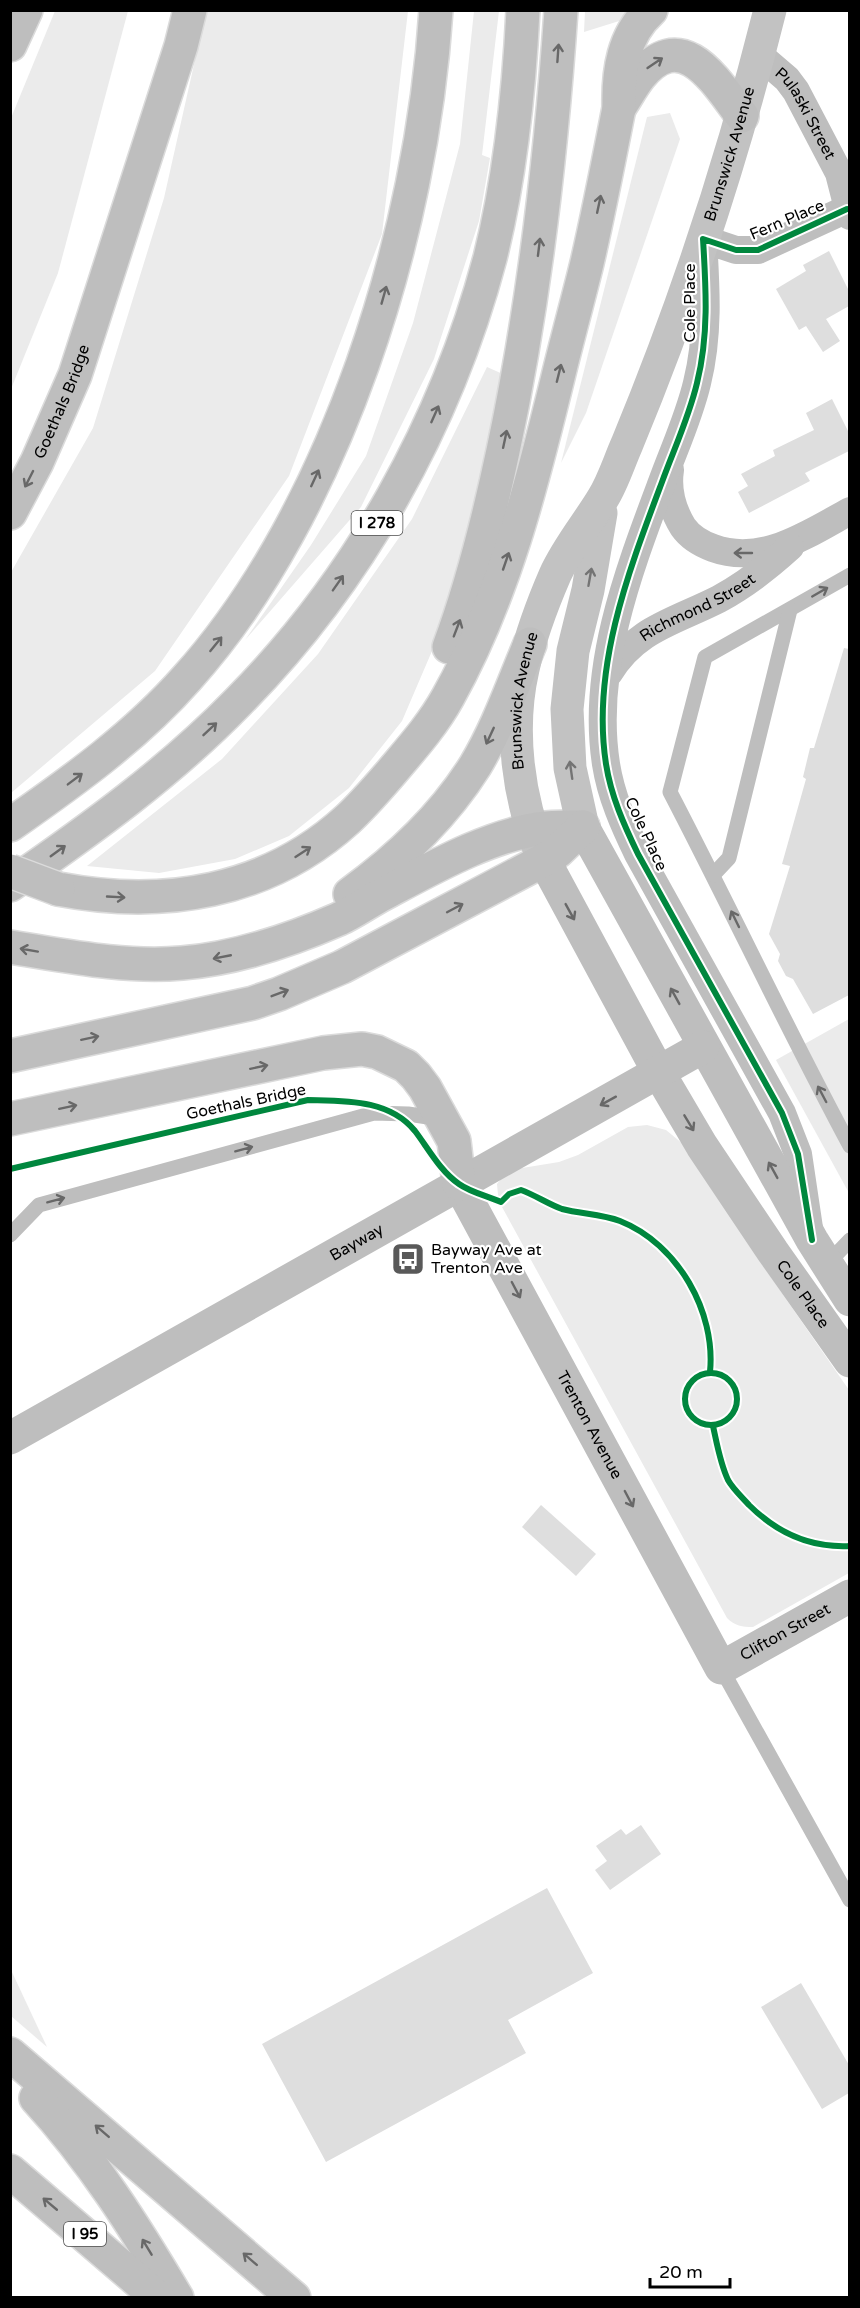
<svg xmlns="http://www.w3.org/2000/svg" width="860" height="2308" viewBox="0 0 860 2308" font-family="'Varela Round',sans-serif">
<rect width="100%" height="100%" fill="#fff"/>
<!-- green -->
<g fill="#ebebeb">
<polygon points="55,11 128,11 58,273 11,389 11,118"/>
<polygon points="206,11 408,11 382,234 289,476 155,671 11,793 10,574 93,428 164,198"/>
<polygon points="474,11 499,11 482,155 490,158 479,221 434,359 361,507 245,640 311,545 366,456 413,323 460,144"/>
<polygon points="585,11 637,11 632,17 584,32"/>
<polygon points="670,113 680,139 586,413 561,463 647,117"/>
<polygon points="487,367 505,375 477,497 441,630 402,721 349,788 289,836 235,859 159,873 87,866 222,759 318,654 412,519"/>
<polygon points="849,1019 849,1193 776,1060"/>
<path d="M647,1125l19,5 17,14 76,116 90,130v183l-96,54c-11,0 -18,-1 -26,-9l-225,-411 -4,-12 -1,-11 7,-9 12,-6 43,-7 19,-7 50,-28z"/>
<polygon points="11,1970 47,2047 11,2016"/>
</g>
<!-- building -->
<g fill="#dedede">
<polygon points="829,251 849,291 849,306 826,319 840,341 823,352 806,326 799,330 776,289 806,271 803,265"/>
<polygon points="832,399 849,433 849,451 805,473 810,481 749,513 738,492 748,486 741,474 775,456 773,450 814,430 806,413"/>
<polygon points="844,648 849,649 849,995 813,1014 793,979 786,976 778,961 780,954 769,934 790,866 782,864 806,779 803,777 810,748 814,748"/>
<polygon points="541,1505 596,1554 576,1576 522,1527"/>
<polygon points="641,1825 661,1854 610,1890 595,1870 607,1861 596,1846 621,1829 626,1835"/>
<polygon points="547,1888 593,1973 508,2020 526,2053 326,2162 262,2044"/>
<polygon points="801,1983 849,2065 849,2093 822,2109 761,2007"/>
</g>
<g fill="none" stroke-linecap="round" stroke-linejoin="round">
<defs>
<g id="motorway">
<polyline points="10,45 26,10"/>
<path d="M619,108c7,-10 13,-22 21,-32 43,-52 76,6 102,40"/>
<path id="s7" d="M10,513l27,-51 38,-87 106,-329 9,-36"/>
<path d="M449,647c24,-64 40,-130 54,-196 31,-146 48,-292 58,-441"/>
<path d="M10,825c63,-44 126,-89 177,-147 150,-167 235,-446 249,-668"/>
<path d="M10,885c81,-56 160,-113 228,-183 121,-122 208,-278 252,-444 20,-80 29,-165 33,-248"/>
<path d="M58,889c105,20 209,4 290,-70 15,-14 28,-29 41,-44 21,-25 43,-49 59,-78 56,-100 84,-213 111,-324 9,-37 19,-73 28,-110 12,-52 22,-104 32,-155 -1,-36 4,-73 32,-98"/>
<path d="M350,894c48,-35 93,-77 125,-128 23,-38 38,-82 55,-122"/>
<path d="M10,947c57,9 115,21 172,16 52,-4 109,-23 157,-44 15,-7 29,-17 44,-25 47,-25 110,-61 163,-66 12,-1 25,-1 37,-1"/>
<polyline points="10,1056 253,1003 279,994 342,967 544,860 558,851 583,827"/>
<polyline points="10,1119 323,1053 362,1049 377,1052 406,1066 416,1076 425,1088 454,1141 459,1184"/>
<polyline points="10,2054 294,2298"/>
<path d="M36,2098c56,61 99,129 141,200"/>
<polyline points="10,2171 158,2298"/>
</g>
</defs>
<!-- motorway casing -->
<use href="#motorway" stroke="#dbdbdb" stroke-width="36"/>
<!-- service -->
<g stroke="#bebebe" stroke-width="15">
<path d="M850,575l-145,82 -35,135c61,117 117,237 180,354"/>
<polyline points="713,875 729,858 790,610"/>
<polyline points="10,1235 39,1205 374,1113 408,1114 441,1119"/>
<polyline points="827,1264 850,1240"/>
<polyline points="721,1668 850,1900"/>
</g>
<!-- minor -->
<g stroke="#bebebe" stroke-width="28">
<path id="s1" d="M759,55l28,24 9,12 43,82 11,43"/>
<path d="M670,470c-3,20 2,39 13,57 7,10 19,17 30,21 49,18 95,-14 137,-37"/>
<path id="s2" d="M609,673c26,-44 67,-52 110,-74 26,-14 49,-32 71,-52"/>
<path d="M809,1228l-11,-74 -16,-41 -144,-259c-14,-29 -27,-58 -32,-90 -15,-96 23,-194 56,-282 12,-33 27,-65 35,-99 12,-48 9,-95 6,-144l33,11h22l89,-41"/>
</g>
<!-- tertiary -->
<g stroke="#bebebe" stroke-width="33">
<polyline points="583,827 812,1240 850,1300"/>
<path id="s3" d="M544,860l115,213 43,73 71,106 77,109"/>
<path id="s4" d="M459,1184l262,484 129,-72"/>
<path id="s5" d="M10,1438l693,-391"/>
</g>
<!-- secondary -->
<g stroke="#c2c2c2" stroke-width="33">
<polyline points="583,827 570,768 567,709 573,651 588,590 601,513"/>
<path id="s6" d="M542,856c-24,-57 -33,-126 -19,-187 7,-31 19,-64 32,-94 12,-27 33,-52 48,-77 10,-16 16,-36 24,-54 58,-140 106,-286 143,-434"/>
</g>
<!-- motorway -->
<use href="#motorway" stroke="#bebebe" stroke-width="33"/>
<defs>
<polyline id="motorway-bridge" points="10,871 58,889"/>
</defs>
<!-- motorway-bridge casing -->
<use href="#motorway-bridge" stroke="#dbdbdb" stroke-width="36" stroke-linecap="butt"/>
<!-- motorway-bridge -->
<use href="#motorway-bridge" stroke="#bebebe" stroke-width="33"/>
<defs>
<g id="cycleway">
<path d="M10,1169l298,-69c37,1 81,-1 107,31 13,17 25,40 44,53 11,8 28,12 42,18l8,-8 12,-4c14,5 27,14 41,19 19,5 40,5 58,12 58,23 96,91 90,151"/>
<path d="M812,1240l-14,-86 -16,-41 -144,-259c-14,-29 -27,-58 -32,-90 -15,-96 23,-194 56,-282 12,-33 27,-65 35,-99 12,-48 9,-95 6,-144l33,11h22l89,-41"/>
<circle cx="711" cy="1399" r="26"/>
<path d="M713,1426c4,18 7,37 15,54 5,9 14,17 21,25 28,28 61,43 101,41"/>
</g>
</defs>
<!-- cycleway casing -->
<use href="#cycleway" stroke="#fff" stroke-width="10"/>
<!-- cycleway -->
<use href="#cycleway" stroke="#00873e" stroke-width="6"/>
</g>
<!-- one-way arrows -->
<defs><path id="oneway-shaft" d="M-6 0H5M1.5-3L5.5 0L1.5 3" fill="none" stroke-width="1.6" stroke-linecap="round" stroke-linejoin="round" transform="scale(1.5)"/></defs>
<g stroke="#686868">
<use href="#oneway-shaft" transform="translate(558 53) rotate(-86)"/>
<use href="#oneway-shaft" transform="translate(655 63) rotate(-34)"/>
<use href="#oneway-shaft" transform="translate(599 204) rotate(-78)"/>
<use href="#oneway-shaft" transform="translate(539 247) rotate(-83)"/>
<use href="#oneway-shaft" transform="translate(384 295) rotate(-74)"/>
<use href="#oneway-shaft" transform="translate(559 373) rotate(-76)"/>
<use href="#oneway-shaft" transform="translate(435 414) rotate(-66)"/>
<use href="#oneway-shaft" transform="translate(505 439) rotate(-78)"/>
<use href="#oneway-shaft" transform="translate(315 478) rotate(-65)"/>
<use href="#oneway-shaft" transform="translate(29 479) rotate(117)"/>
<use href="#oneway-shaft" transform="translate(743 553) rotate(180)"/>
<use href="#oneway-shaft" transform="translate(506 561) rotate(-71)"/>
<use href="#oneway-shaft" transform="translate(338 583) rotate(-55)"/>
<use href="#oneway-shaft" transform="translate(820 592) rotate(-30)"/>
<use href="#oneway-shaft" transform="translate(457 628) rotate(-69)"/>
<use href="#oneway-shaft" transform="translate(216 644) rotate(-51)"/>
<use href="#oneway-shaft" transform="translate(210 729) rotate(-43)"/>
<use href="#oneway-shaft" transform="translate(490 736) rotate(115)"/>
<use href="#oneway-shaft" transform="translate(75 779) rotate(-37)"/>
<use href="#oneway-shaft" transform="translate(58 851) rotate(-36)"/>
<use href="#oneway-shaft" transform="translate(303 852) rotate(-33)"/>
<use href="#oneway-shaft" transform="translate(116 897) rotate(3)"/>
<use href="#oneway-shaft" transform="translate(455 908) rotate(-28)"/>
<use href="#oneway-shaft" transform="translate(570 912) rotate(61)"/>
<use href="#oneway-shaft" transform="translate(735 919) rotate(-116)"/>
<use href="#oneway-shaft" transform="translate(29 950) rotate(-170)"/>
<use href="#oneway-shaft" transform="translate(222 957) rotate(169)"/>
<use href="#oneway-shaft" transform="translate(280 993) rotate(-21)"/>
<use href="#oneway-shaft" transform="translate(675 996) rotate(-119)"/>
<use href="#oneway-shaft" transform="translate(90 1038) rotate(-12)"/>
<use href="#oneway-shaft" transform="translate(259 1067) rotate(-12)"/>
<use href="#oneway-shaft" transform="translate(822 1094) rotate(-118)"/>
<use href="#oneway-shaft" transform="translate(608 1101) rotate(151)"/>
<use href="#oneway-shaft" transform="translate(68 1107) rotate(-12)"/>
<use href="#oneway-shaft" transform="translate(689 1123) rotate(59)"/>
<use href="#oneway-shaft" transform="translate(244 1149) rotate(-15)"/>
<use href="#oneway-shaft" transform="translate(773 1170) rotate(-119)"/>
<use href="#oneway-shaft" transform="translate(56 1200) rotate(-15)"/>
<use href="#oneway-shaft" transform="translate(516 1290) rotate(62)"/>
<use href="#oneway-shaft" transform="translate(629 1499) rotate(62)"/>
<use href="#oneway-shaft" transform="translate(102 2131) rotate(-139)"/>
<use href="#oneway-shaft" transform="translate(50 2204) rotate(-140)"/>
<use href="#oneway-shaft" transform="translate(147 2247) rotate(-121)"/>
<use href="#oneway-shaft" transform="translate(250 2259) rotate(-139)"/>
</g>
<g stroke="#747474">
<use href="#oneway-shaft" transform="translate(590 577) rotate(-80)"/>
<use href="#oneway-shaft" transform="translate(571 770) rotate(-98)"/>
</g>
<!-- icons -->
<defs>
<symbol id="bus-square" viewBox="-11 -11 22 22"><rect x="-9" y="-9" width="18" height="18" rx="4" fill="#595959" stroke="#fff"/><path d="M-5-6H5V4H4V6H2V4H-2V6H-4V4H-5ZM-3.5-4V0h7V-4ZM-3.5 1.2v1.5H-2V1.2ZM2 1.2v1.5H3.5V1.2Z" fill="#fff"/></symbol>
</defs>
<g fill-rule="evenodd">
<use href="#bus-square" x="389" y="1240" width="38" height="38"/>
</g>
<g text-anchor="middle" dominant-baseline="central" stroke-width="4.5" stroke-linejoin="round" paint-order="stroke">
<!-- shield labels -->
<g fill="#fff" stroke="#4c4c4c" stroke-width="1.5">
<rect x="351.5" y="511" width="51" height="24" rx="4.5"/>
<rect x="64" y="2222" width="42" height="24" rx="4.5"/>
</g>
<g font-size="15" font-weight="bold" fill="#000">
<text x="377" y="523">I 278</text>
<text x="85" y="2234">I 95</text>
</g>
<!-- street labels -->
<g font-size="16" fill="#000" stroke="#fff">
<text stroke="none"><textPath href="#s1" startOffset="76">Pulaski Street</textPath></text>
<text stroke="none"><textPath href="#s6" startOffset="748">Brunswick Avenue</textPath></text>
<text transform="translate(787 220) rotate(-23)">Fern Place</text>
<text transform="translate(690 303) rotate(-90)">Cole Place</text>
<text stroke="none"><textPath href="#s7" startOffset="123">Goethals Bridge</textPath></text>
<text stroke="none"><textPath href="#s2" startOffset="112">Richmond Street</textPath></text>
<text stroke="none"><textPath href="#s6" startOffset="159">Brunswick Avenue</textPath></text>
<text transform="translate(646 834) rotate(65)">Cole Place</text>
<text transform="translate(246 1102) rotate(-12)">Goethals Bridge</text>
<text stroke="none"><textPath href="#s5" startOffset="398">Bayway</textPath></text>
<text stroke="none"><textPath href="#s3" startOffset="506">Cole Place</textPath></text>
<text stroke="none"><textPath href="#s4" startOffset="274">Trenton Avenue</textPath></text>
<text stroke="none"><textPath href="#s4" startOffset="624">Clifton Street</textPath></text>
</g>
<!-- poi labels -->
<g font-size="16" fill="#000" stroke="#fff" text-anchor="start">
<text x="431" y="1250">Bayway Ave at<tspan x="431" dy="18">Trenton Ave</tspan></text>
</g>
</g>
<!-- border -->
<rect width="860" height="2308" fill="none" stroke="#000000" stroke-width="24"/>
<!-- scale -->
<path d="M650 2278v9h80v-9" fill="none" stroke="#000000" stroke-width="3"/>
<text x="659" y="2278" font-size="18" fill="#000000" stroke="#ffffff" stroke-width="4.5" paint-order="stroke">20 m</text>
</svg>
